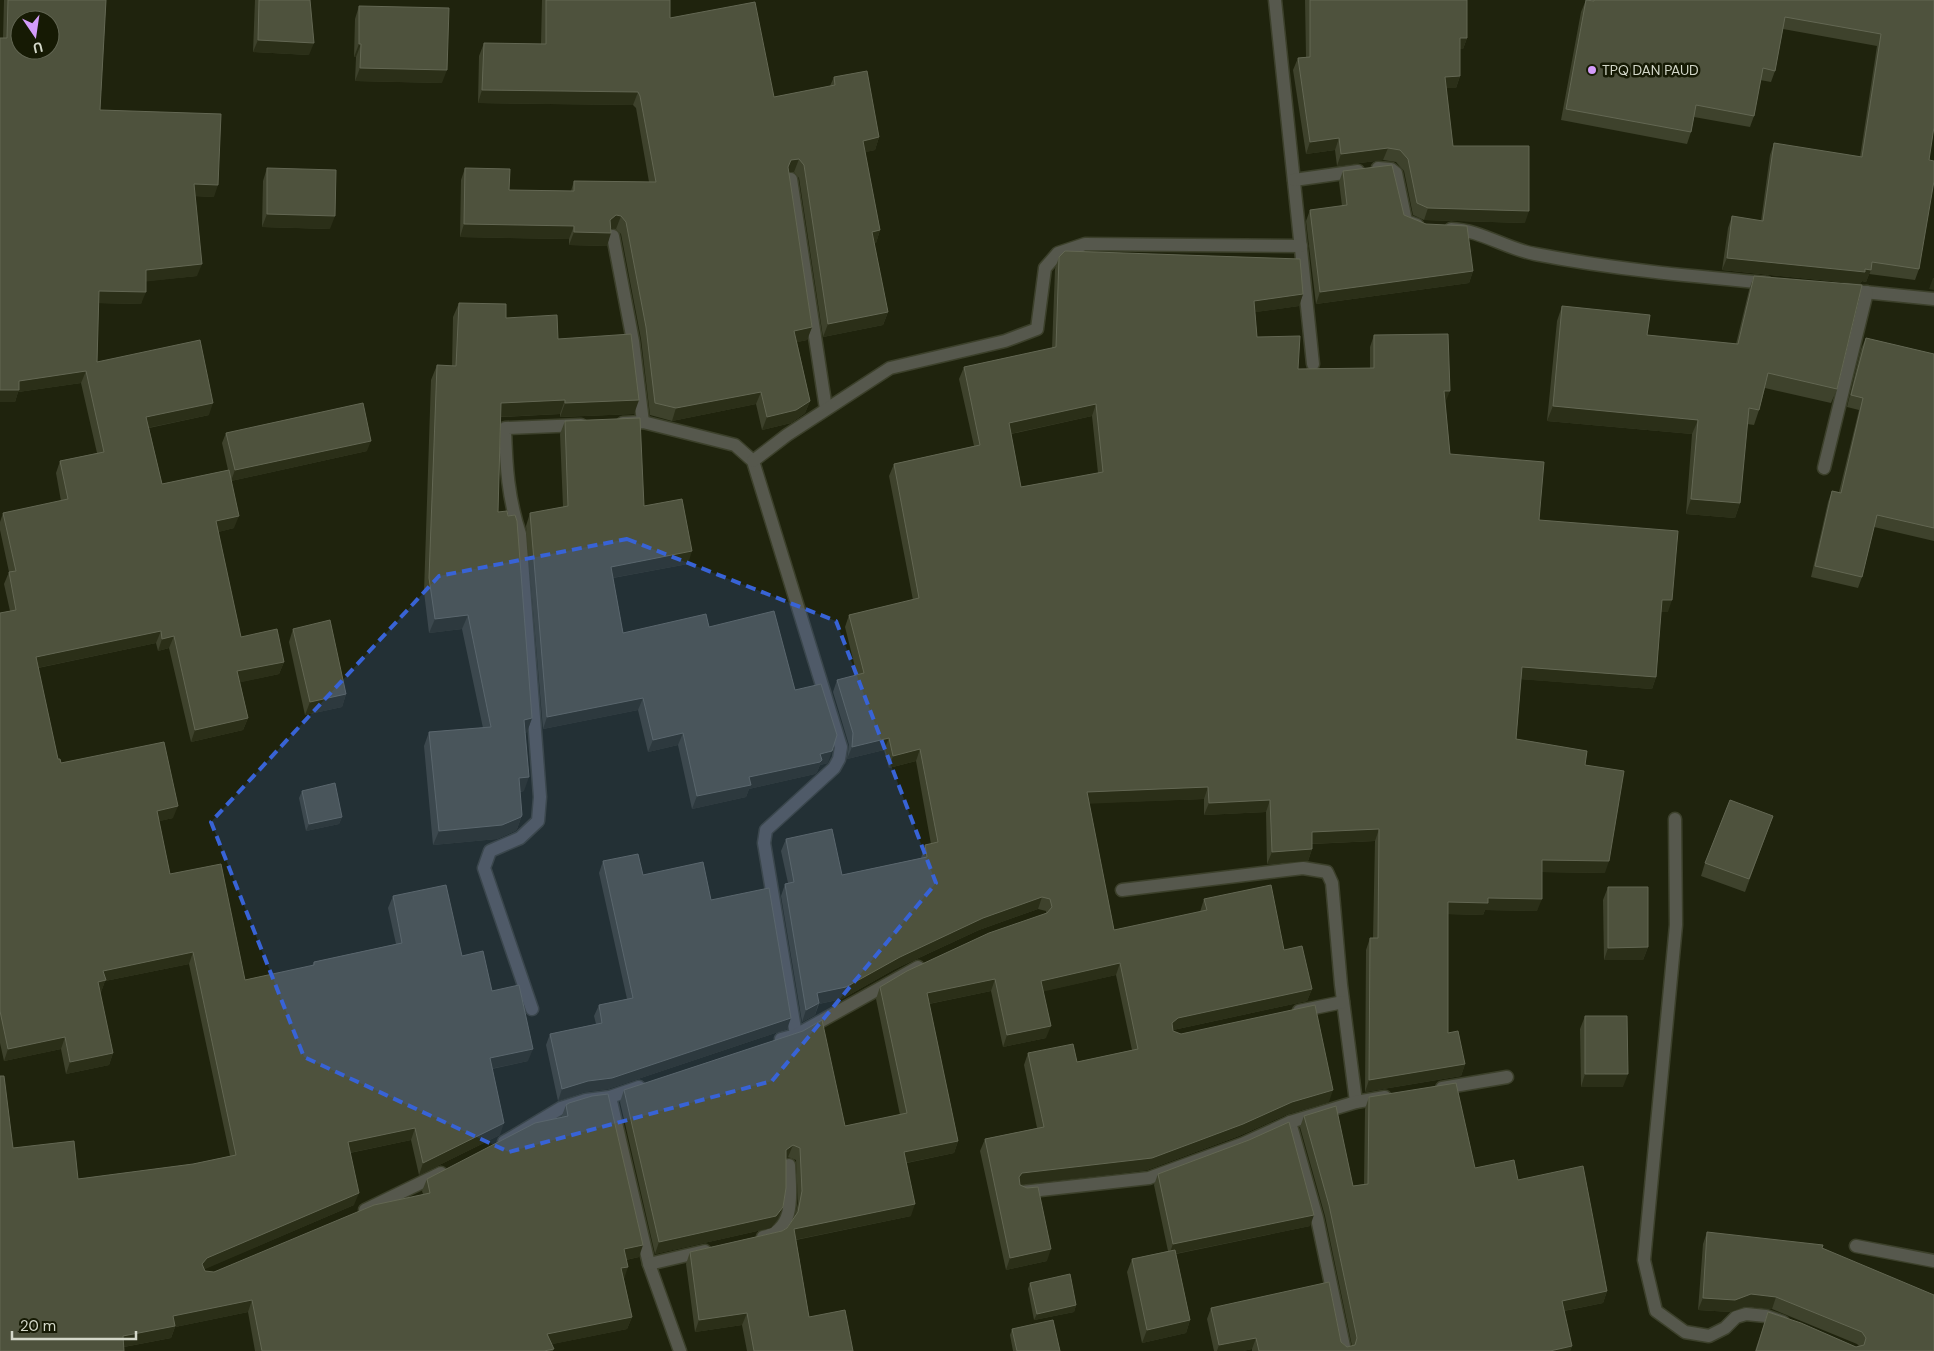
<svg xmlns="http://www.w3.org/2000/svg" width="1934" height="1351" viewBox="0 0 1934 1351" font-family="'DM Sans',sans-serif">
<rect width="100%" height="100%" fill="#1f230d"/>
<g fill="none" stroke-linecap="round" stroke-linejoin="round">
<defs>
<g id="minor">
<polyline points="1275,0 1313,364"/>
<polyline points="1378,168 1391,169 1396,173 1406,221 1417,225"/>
<polyline points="791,179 826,409"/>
<polyline points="1294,180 1358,171"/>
<path d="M1451,229c30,1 55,20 84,25 77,15 155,22 232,29"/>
<polyline points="613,236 633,341 643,422"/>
<polyline points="1844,290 1934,299"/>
<polyline points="623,423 643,422 735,445 753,461 841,747 839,759 834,768 766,830 764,843 796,1035 781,1039"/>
<polyline points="753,461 787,435 890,368 1005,341 1037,329 1045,268 1058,253 1085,244 1301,246"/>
<polyline points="1824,468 1867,292"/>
<polyline points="1675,819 1676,925 1644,1260 1656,1311 1685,1332 1709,1336 1725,1328 1736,1317 1746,1314 1766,1316 1783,1322"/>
<polyline points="1122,890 1303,868 1327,872 1332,883 1341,985 1356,1102"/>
<path d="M532,1009l-48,-141 6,-17 30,-13 18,-17 2,-24 -20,-263c-12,-36 -14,-68 -15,-106l76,-3"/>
<polyline points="1299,1011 1343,1002"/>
<polyline points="796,1035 918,967"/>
<polyline points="1442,1088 1507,1077"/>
<polyline points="610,1097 649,1264 680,1351"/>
<polyline points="1290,1122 1317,1218 1345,1351"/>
<polyline points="504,1142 561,1108 586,1100 610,1097 639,1087"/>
<polyline points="1022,1192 1149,1178 1242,1144 1290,1122 1356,1102 1385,1097"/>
<polyline points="365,1210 441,1173"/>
<path d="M763,1237c34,-7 27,-45 26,-72"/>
<polyline points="1856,1246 1934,1261"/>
<polyline points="649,1264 705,1251"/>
</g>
</defs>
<!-- minor casing -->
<use href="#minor" stroke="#3c402b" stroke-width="15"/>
<!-- minor -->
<use href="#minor" stroke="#56584d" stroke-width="12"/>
</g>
<!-- wall -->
<g fill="#3e422c" fill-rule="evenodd">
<polygon points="4,0 106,0 100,110 214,197 195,196 197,276 146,281 141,304 98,303 97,362 209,415 149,428 162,484 228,470 222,443 226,433 367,451 231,481 234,528 218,532 241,637 284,662 279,674 240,682 248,718 243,730 191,742 169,648 158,651 156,643 38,668 58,759 61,763 173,818 159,821 170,874 245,980 312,966 314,962 396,944 388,908 393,896 462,956 492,991 528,1061 492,1069 500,1135 419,1175 411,1140 350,1153 354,1205 204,1269 205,1271 214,1272 423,1194 422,1191 427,1179 561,1118 566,1105 639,1257 626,1260 624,1279 632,1317 627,1329 552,1344 553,1351 255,1351 248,1312 175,1327 171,1338 124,1347 13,1148 78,1179 193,1164 230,1156 189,964 105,981 101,992 100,993 113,1053 109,1065 66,1074 61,1049 4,1061 0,1043 0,613 10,611 4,584 9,572 0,530 0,522 3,513 61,501 56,473 60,461 97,453 81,383 18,392 15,402 0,402 0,38 3,38"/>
<polygon points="255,0 310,0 309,55 253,52"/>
<polygon points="542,0 670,0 670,18 774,97 830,86 834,77 879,137 875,150 865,152 880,230 876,243 874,243 888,312 883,325 823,337 799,178 794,172 788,172 812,327 807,340 797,342 810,401 805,413 791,423 762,430 756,404 672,421 650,415 641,339 621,234 616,229 611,228 607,246 569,245 569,239 460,237 461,180 465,168 509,190 571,191 574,181 649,182 636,108 633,105 478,103 479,56 484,43 541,44"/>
<polygon points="1305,0 1467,0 1467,38 1463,49 1460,49 1460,76 1456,88 1446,88 1453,146 1525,223 1424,220 1413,215 1404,171 1396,162 1383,160 1337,166 1335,150 1306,154 1293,70 1298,58 1306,57"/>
<polygon points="1586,0 1592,1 1592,0 1934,0 1929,160 1919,269 1915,280 1869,274 1866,282 1862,281 1860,284 1722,270 1728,228 1732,216 1761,221 1770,155 1774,143 1860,157 1877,46 1783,29 1775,71 1771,82 1760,80 1754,116 1750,127 1694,117 1691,132 1687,144 1561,120 1581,12"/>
<polygon points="359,6 442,83 355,81 356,57 354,57 355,19"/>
<polygon points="267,168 330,229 262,227 263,181"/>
<polygon points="1343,171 1404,215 1473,271 1469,283 1316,304 1306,221 1310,210 1342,206 1339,182"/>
<path d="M1059,257l244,37 -4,12 -44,6 2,25 41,32 72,-1v-21l4,-12 71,68 5,51 89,66 129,92h-7l-5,65 -4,12 -131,-10 -5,60 69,26 20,108 -63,-1 -5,39 -52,-1 -2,5 -35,-1v119l17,31 -4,12 -96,16 1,-142 4,-12h3l2,-97 -63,3v5l-4,12 -41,3 -1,-52 -62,3v-16l-115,4 25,127 86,-18 4,-13 80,51 28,39 -5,12 -134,29v1l156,71 -41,12 -49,22 -92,34 -127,15 27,76 -41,9 -26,-119 5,-12 52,-11 -13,-63 4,-12 49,9 55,-12 -16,-75 -73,16 3,47 -43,9 -12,-56 -62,13 29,137 -4,12 -47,10 4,53 -115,24 13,77 44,34h-106l-5,-26 -47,7 -9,-68 4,-12 92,-21 5,-3 8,-12 3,-13 -2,-43 -8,-3 -2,1 -3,49 -5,12 -7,9 -116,26 -35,-152 4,-12 221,36 55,-11 -24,-116 4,-12 166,-74v-2l-8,-2 -59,21 -84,39 -53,30 -23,5 -4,11 -13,7 -21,-126 4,-12 3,-1 -7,-32 5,-12 56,36 79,-17 4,-13 6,-1 -15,-83 -27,7 -5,-18 -37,9 2,-14 -16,-53 4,-12 20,-5 -12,-48 4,-12 64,-15 -24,-124 5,-12 80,-18 -15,-67 5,-12 88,-19 3,-79zM1092,416l6,57 -77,14 -10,-53z"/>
<polygon points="1754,276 1837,389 1831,403 1765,388 1759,410 1754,425 1747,424 1740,503 1735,518 1686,514 1692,434 1547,421 1557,321 1562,306 1647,335 1736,344 1749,290"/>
<polygon points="459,303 506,318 558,339 634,414 560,417 560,414 501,417 498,512 532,718 527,732 525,733 524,791 520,792 522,815 517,829 515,831 497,839 433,845 424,746 429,732 483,728 462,629 429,633 424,592 431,380 437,365 452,366 453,317"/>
<polygon points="1866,338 1934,354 1934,541 1874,527 1862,577 1858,588 1811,577 1828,502 1832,491 1839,492 1859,410 1847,407 1861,349"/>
<polygon points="565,421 644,506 688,564 613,578 623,633 709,627 795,690 828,763 820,765 817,772 815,774 749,789 746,797 692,809 678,745 648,752 638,710 543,729 526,526 530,513 563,507 560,434"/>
<polygon points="293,629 346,694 342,707 305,715 289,642"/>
<polygon points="302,791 342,817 339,824 306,831 299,798"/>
<polygon points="1773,816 1745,892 1701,876 1705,863"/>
<polygon points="603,861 711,900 787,1029 608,1089 584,1092 558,1101 546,1045 550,1034 596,1024 594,1016 599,1005 627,999 599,873"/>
<polygon points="1608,887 1648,947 1643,960 1604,960 1603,900"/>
<polygon points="1585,1016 1623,1087 1581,1087 1580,1029"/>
<polygon points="1369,1097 1475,1168 1518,1180 1607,1291 1603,1303 1564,1311 1572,1346 1570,1351 1252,1351 1252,1349 1243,1351 1214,1351 1207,1319 1211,1308 1341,1342 1347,1347 1352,1346 1325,1216 1300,1127 1304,1116 1353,1186 1364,1184 1365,1109"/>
<polygon points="1158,1174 1310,1226 1176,1254 1190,1320 1186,1333 1142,1343 1127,1272 1132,1259 1168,1251 1154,1185"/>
<polygon points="1707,1232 1822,1248 1934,1351 1755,1351 1768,1312 1856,1347 1859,1346 1857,1344 1772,1309 1746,1306 1731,1312 1698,1310 1703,1244"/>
<polygon points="1030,1283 1076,1305 1074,1312 1034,1320 1028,1289"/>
<polygon points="1012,1329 1060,1351 1013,1351 1010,1335"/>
</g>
<!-- shaded-wall -->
<g fill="#2b2f18">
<polygon points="1460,38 1467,38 1463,49 1456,49"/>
<polygon points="258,40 314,43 309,55 253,52"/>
<polygon points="359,44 361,44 356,57 354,57"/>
<polygon points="360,68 447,70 442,83 355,81"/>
<polygon points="1460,76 1456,88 1441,88 1445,77"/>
<polygon points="482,90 638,92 633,105 478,103"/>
<polygon points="879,137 875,150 858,154 863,141"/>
<polygon points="1339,138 1335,150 1306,154 1310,142"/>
<polygon points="1388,148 1383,160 1337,166 1341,154"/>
<polygon points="799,159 794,172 786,172 783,180 791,160"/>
<polygon points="194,184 218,185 214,197 190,196"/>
<polygon points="1428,208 1529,211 1525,223 1424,220"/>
<polygon points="267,214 335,216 330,229 262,227"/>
<polygon points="616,215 621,216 616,229 611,228 610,220"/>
<polygon points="464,224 574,226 569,239 460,237"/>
<polygon points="880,230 876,243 868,244 872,232"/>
<polygon points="574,232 611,233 607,246 569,245"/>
<polygon points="1727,258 1871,270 1866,282 1862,281 1860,284 1722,270"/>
<polygon points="202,264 197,276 142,282 146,270"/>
<polygon points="1473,271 1469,283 1316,304 1320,292"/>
<polygon points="1933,278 1934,278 1934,290 1929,289"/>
<polygon points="99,291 146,292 141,304 94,303"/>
<polygon points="1303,294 1299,306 1250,313 1254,301"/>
<polygon points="888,312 883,325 823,337 828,324"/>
<polygon points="812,327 807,340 789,344 794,331"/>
<polygon points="86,371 81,383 18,392 15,402 0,402 0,390 19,381"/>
<polygon points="1444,391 1450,391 1445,403"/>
<polygon points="761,392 756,404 672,421 676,408"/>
<polygon points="565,400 560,414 496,417 501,403"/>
<polygon points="639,400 634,414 560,417 565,403"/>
<polygon points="810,401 805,413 791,423 762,430 767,417"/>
<polygon points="213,403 209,415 142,429 146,417"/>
<polygon points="1096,404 1092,416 1005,435 1009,423"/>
<polygon points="1553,406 1698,420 1692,434 1547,421"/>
<polygon points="371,441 367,451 231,481 235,470"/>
<polygon points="1691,499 1740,503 1735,518 1686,514"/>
<polygon points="239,516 234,528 211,534 216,521"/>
<polygon points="692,551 688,564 606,579 611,567"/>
<polygon points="1662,600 1672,600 1668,612 1658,612"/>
<polygon points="468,615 462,629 429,633 435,619"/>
<polygon points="161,631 156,643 32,669 36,657"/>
<polygon points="174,636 169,648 158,651 162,639"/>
<polygon points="284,662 279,674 233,684 237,671"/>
<polygon points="1522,667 1656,677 1652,689 1518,679"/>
<polygon points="346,694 342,707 305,715 310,702"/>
<polygon points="643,698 638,710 543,729 547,717"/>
<polygon points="248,718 243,730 191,742 195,730"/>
<polygon points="532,718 527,732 519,734 524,720"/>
<polygon points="683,733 678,745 648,752 653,740"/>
<polygon points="889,738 884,750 847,759 852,747"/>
<polygon points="920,749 916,761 889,768 893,756"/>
<polygon points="832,751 828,763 820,765 817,772 815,774 749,789 746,797 692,809 697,796 749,777"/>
<polygon points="529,777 524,791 514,792 519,778"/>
<polygon points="1208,787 1204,799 1083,804 1087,792"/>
<polygon points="1270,800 1266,812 1204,815 1209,803"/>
<polygon points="178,806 173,818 152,823 157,811"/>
<polygon points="522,815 517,829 515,831 497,839 433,845 439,831"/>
<polygon points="342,817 339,824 306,831 309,824"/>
<polygon points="1379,829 1375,841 1307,844 1312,832"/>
<polygon points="1312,849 1308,861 1267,864 1272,852"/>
<polygon points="1542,860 1609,861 1605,873 1538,872"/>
<polygon points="1042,897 1038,909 979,930 895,969 842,999 818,1004 815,1015 802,1022 806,1010 817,993 900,957 983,918"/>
<polygon points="1488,898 1542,899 1537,911 1485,910 1483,915 1443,914 1448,902"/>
<polygon points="1648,947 1643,960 1604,960 1608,948"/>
<polygon points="193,952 189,964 105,981 101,992 94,994 98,982 103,971"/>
<polygon points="1120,963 1116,975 1037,993 1041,981"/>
<polygon points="995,979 991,991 923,1005 927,993"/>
<polygon points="1312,989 1307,1001 1173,1030 1167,1035 1172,1023 1178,1018"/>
<polygon points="791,1018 787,1029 608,1089 584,1092 558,1101 562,1089"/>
<polygon points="1051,1026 1046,1038 1003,1047 1007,1035"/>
<polygon points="65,1037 61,1049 4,1061 8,1049"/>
<polygon points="533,1049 528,1061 485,1070 490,1058"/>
<polygon points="113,1053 109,1065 66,1074 70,1062"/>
<polygon points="1465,1064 1461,1076 1365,1092 1369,1080"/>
<polygon points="1585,1074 1628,1074 1623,1087 1581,1087"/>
<polygon points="1333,1090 1329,1102 1288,1114 1239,1136 1147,1170 1018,1185 1019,1177 1022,1173 1292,1102"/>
<polygon points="504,1123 500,1135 419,1175 423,1163"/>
<polygon points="415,1128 411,1140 344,1154 348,1142"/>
<polygon points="958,1141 954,1153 900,1164 904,1152"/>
<polygon points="793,1145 788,1157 782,1162 786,1150"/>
<polygon points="359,1193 354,1205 203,1270 202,1264 207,1258"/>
<polygon points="915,1204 911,1216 789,1241 794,1229"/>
<polygon points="783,1207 778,1219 771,1228 655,1254 659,1242"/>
<polygon points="1314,1215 1310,1226 1169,1255 1173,1244"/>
<polygon points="643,1245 639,1257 620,1261 624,1249"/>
<polygon points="1051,1249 1047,1261 1006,1270 1010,1258"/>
<polygon points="628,1267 624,1279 621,1268"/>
<polygon points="1607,1291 1603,1303 1558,1312 1562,1301"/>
<polygon points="1751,1294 1776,1297 1772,1309 1746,1306 1731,1312 1698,1310 1703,1298"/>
<polygon points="252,1300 248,1312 175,1327 171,1338 118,1348 123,1336 173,1316"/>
<polygon points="1076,1305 1074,1312 1034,1320 1037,1314"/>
<polygon points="747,1313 742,1325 695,1332 699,1320"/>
<polygon points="632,1317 627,1329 543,1346 547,1334"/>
<polygon points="1190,1320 1186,1333 1142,1343 1147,1330"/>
<polygon points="1256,1338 1252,1349 1243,1351 1217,1351 1219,1345"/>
<polygon points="1572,1346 1570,1351 1550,1351 1550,1350"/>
</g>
<!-- building -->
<g fill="#4e523d" stroke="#636753" fill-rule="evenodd">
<path d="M8,0h98l-6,110 121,4 -3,71 -24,-1 8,80 -56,6v22l-47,-1 -2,71 103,-22 13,63 -67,14 16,67 67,-14 10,46 -23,5 25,116 36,-8 7,33 -47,9 11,47 -53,12 -21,-94 -12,3 -1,-8 -125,26 22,102h2l1,4 103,-21 14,64 -21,5 13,63 51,-10 24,116 69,-15v-3l88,-19 -9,-47 53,-11 16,71 21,-5 9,40 27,-6 14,64 -43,9 14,65 -81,40 -8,-35 -67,14 11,51 -152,65 -5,6 3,7 9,1 160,-67 56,-12 -3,-14 108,-56 33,-7 -2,-11 3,-2 23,-7 16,-2 35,151 -19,4 4,18 -7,1 11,49 -85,17 7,15 -10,2h-282l-10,-51 -79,16 2,10 -52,10 1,15h-124v-275h4l9,72 61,-7 4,38 115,-15 43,-9 -43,-203 -90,19 3,9 -8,2 15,71 -43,9 -5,-25 -57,12 -8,-38v-398l16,-3 -7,-38 7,-1 -13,-58 65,-14 -8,-38 44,-9 -18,-81 -67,10v9h-19v-352h7zM20,20h30v30h-30z"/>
<polygon points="259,0 310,0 314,43 258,40"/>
<polygon points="546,0 670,0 670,18 755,2 774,97 835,85 834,77 867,71 879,137 863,141 880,230 872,232 888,312 828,324 804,165 799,159 791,160 788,167 812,327 794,331 810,401 796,410 767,417 761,392 676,408 655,403 646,327 626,222 621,216 616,215 610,220 611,233 574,232 574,226 464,224 465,168 510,169 509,190 574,191 574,181 656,182 640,96 638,92 482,90 484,43 546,44"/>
<polygon points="1310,0 1467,0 1467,38 1460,38 1460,76 1445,77 1453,146 1529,146 1529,211 1428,208 1417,203 1408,159 1400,150 1388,148 1341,154 1339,138 1310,142 1298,58 1310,57"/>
<polygon points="1586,0 1594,1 1594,0 1934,0 1934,127 1929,160 1934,161 1934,181 1919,269 1872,262 1871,270 1865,269 1865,272 1727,258 1732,216 1763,221 1774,143 1862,157 1881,34 1785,17 1775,71 1763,68 1754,116 1696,105 1691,132 1566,109"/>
<polygon points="359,6 449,8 447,70 360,68 361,44 359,44"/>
<polygon points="1392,165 1404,215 1426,224 1467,226 1473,271 1320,292 1310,210 1347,205 1343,171"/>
<polygon points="267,168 336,170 335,216 267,214"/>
<path d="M1065,251l235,8 3,35 -49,7 3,36 43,-1 -2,33 76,-1v-33l74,-1 2,57h-6l6,63 94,8 -5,58 139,11 -6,69h-10l-6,77 -134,-10 -6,72 71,12 -2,14 39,6 -15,90 -67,-1v39l-54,-1v5l-40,-1v131l10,-2 7,33 -96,16 1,-142h8l1,-109 -67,3v17l-40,3 -2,-52 -61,3 -1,-16 -121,5 27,138 93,-20 -3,-11 67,-14 13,65 18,-4 10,43 -134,29 -6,5 1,8 8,3 134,-29 18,85 -41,12 -49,22 -91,34 -130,15 -3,4 1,8 7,3 11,-1 13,62 -41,9 -25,-119 59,-12 -16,-74 45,-9 4,18 61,-13 -18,-86 -79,18 10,45 -44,9 -12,-56 -68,14 31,148 -54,11 11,52 -121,25 15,88 36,-7 8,41h-99l-7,-38 -48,7 -9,-68 92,-21 5,-3 11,-16 4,-21 -2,-43 -7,-3 -7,5v38l-3,19 -7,9 -117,26 -35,-152 179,-59 19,-11 23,106 62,-13 -27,-126 27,-16 82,-38 58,-20 5,-6 -2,-8 -8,-2 -59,21 -83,39 -54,30 -29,6 2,10 -13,7 -21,-126 9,-2 -8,-43 46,-10 10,46 85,-18 -2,-12 13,-3 -18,-93 -27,7 -4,-18 -37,9 1,-14 -16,-53 27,-7 -15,-58 70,-17 -25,-134 86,-19 -16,-78 92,-20 3,-90zM1096,404l7,68 -82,15 -12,-64z"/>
<polygon points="1754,276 1862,285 1837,389 1768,373 1759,410 1749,408 1740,503 1691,499 1698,420 1553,406 1562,306 1650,315 1647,335 1738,344"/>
<polygon points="459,303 506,304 506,318 557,315 558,339 631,334 639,400 565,403 565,400 501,403 498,512 507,511 508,516 515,515 517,521 532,718 524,720 529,777 519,778 522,815 521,817 502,825 439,831 429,732 491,727 468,615 435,619 429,578 437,365 456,366"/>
<polygon points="1866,338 1934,354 1934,528 1877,515 1862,577 1815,566 1832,491 1841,493 1863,398 1851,395"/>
<polygon points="363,403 371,441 235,470 226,433"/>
<polygon points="640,418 644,506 682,499 692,551 611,567 623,633 706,614 709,627 774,611 795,690 821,684 837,735 832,751 820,754 822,760 820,762 749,777 751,785 697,796 683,733 653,740 643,698 547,717 530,513 568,506 565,421"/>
<polygon points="330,620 346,694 310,702 293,629"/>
<polygon points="335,783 342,817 309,824 302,791"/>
<polygon points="1730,800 1773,816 1749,879 1705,863"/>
<polygon points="638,854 643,875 703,862 711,900 769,888 791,1018 612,1078 588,1081 562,1089 550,1034 602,1023 599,1005 633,998 603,861"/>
<polygon points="1608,887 1648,887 1648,947 1608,948"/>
<polygon points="1585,1016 1627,1016 1628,1074 1585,1074"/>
<polygon points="1456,1083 1475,1168 1514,1160 1518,1180 1583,1166 1607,1291 1562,1301 1572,1346 1550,1351 1259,1351 1256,1338 1219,1345 1211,1308 1329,1282 1341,1342 1347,1347 1355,1345 1357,1338 1329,1205 1304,1116 1336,1106 1353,1186 1368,1184 1369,1097"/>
<polygon points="1289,1122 1314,1215 1173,1244 1158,1174 1249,1140"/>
<polygon points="1707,1232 1823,1245 1822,1248 1934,1295 1934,1351 1756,1351 1768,1312 1801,1323 1856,1347 1864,1345 1866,1338 1862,1332 1776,1297 1751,1294 1735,1300 1703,1298"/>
<polygon points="1175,1250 1190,1320 1147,1330 1132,1259"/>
<polygon points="1070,1274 1076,1305 1037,1314 1030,1283"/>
<polygon points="1053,1320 1060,1351 1017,1351 1012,1329"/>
</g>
<!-- marked area -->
<path fill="#3863d6" fill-opacity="0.2" stroke="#3863d6" stroke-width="4" stroke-dasharray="10 6" stroke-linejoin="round" d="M627,539l209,82 100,262 -164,198 -263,71 -205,-95 -93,-235 228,-246z"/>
<!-- markers -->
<circle fill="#d49cfb" stroke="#161a04" stroke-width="2" cx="1592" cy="70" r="5"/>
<g text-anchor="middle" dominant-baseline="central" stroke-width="5" stroke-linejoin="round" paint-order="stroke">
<!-- poi labels -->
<g font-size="14" fill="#d4d8ca" stroke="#161a04" text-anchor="start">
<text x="1602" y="70">TPQ DAN PAUD</text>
</g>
</g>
<!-- north arrow -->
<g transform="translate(35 35) rotate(167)"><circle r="24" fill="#161a04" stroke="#626653"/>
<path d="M0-4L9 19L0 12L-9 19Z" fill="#d49cfb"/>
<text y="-8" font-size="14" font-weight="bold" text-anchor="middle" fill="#d4d8ca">U</text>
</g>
<!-- scale -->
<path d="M12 1331v8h124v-8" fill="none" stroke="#d4d8ca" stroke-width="2.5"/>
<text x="20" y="1331" font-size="15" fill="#d4d8ca" stroke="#161a04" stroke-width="4" paint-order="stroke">20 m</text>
</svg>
